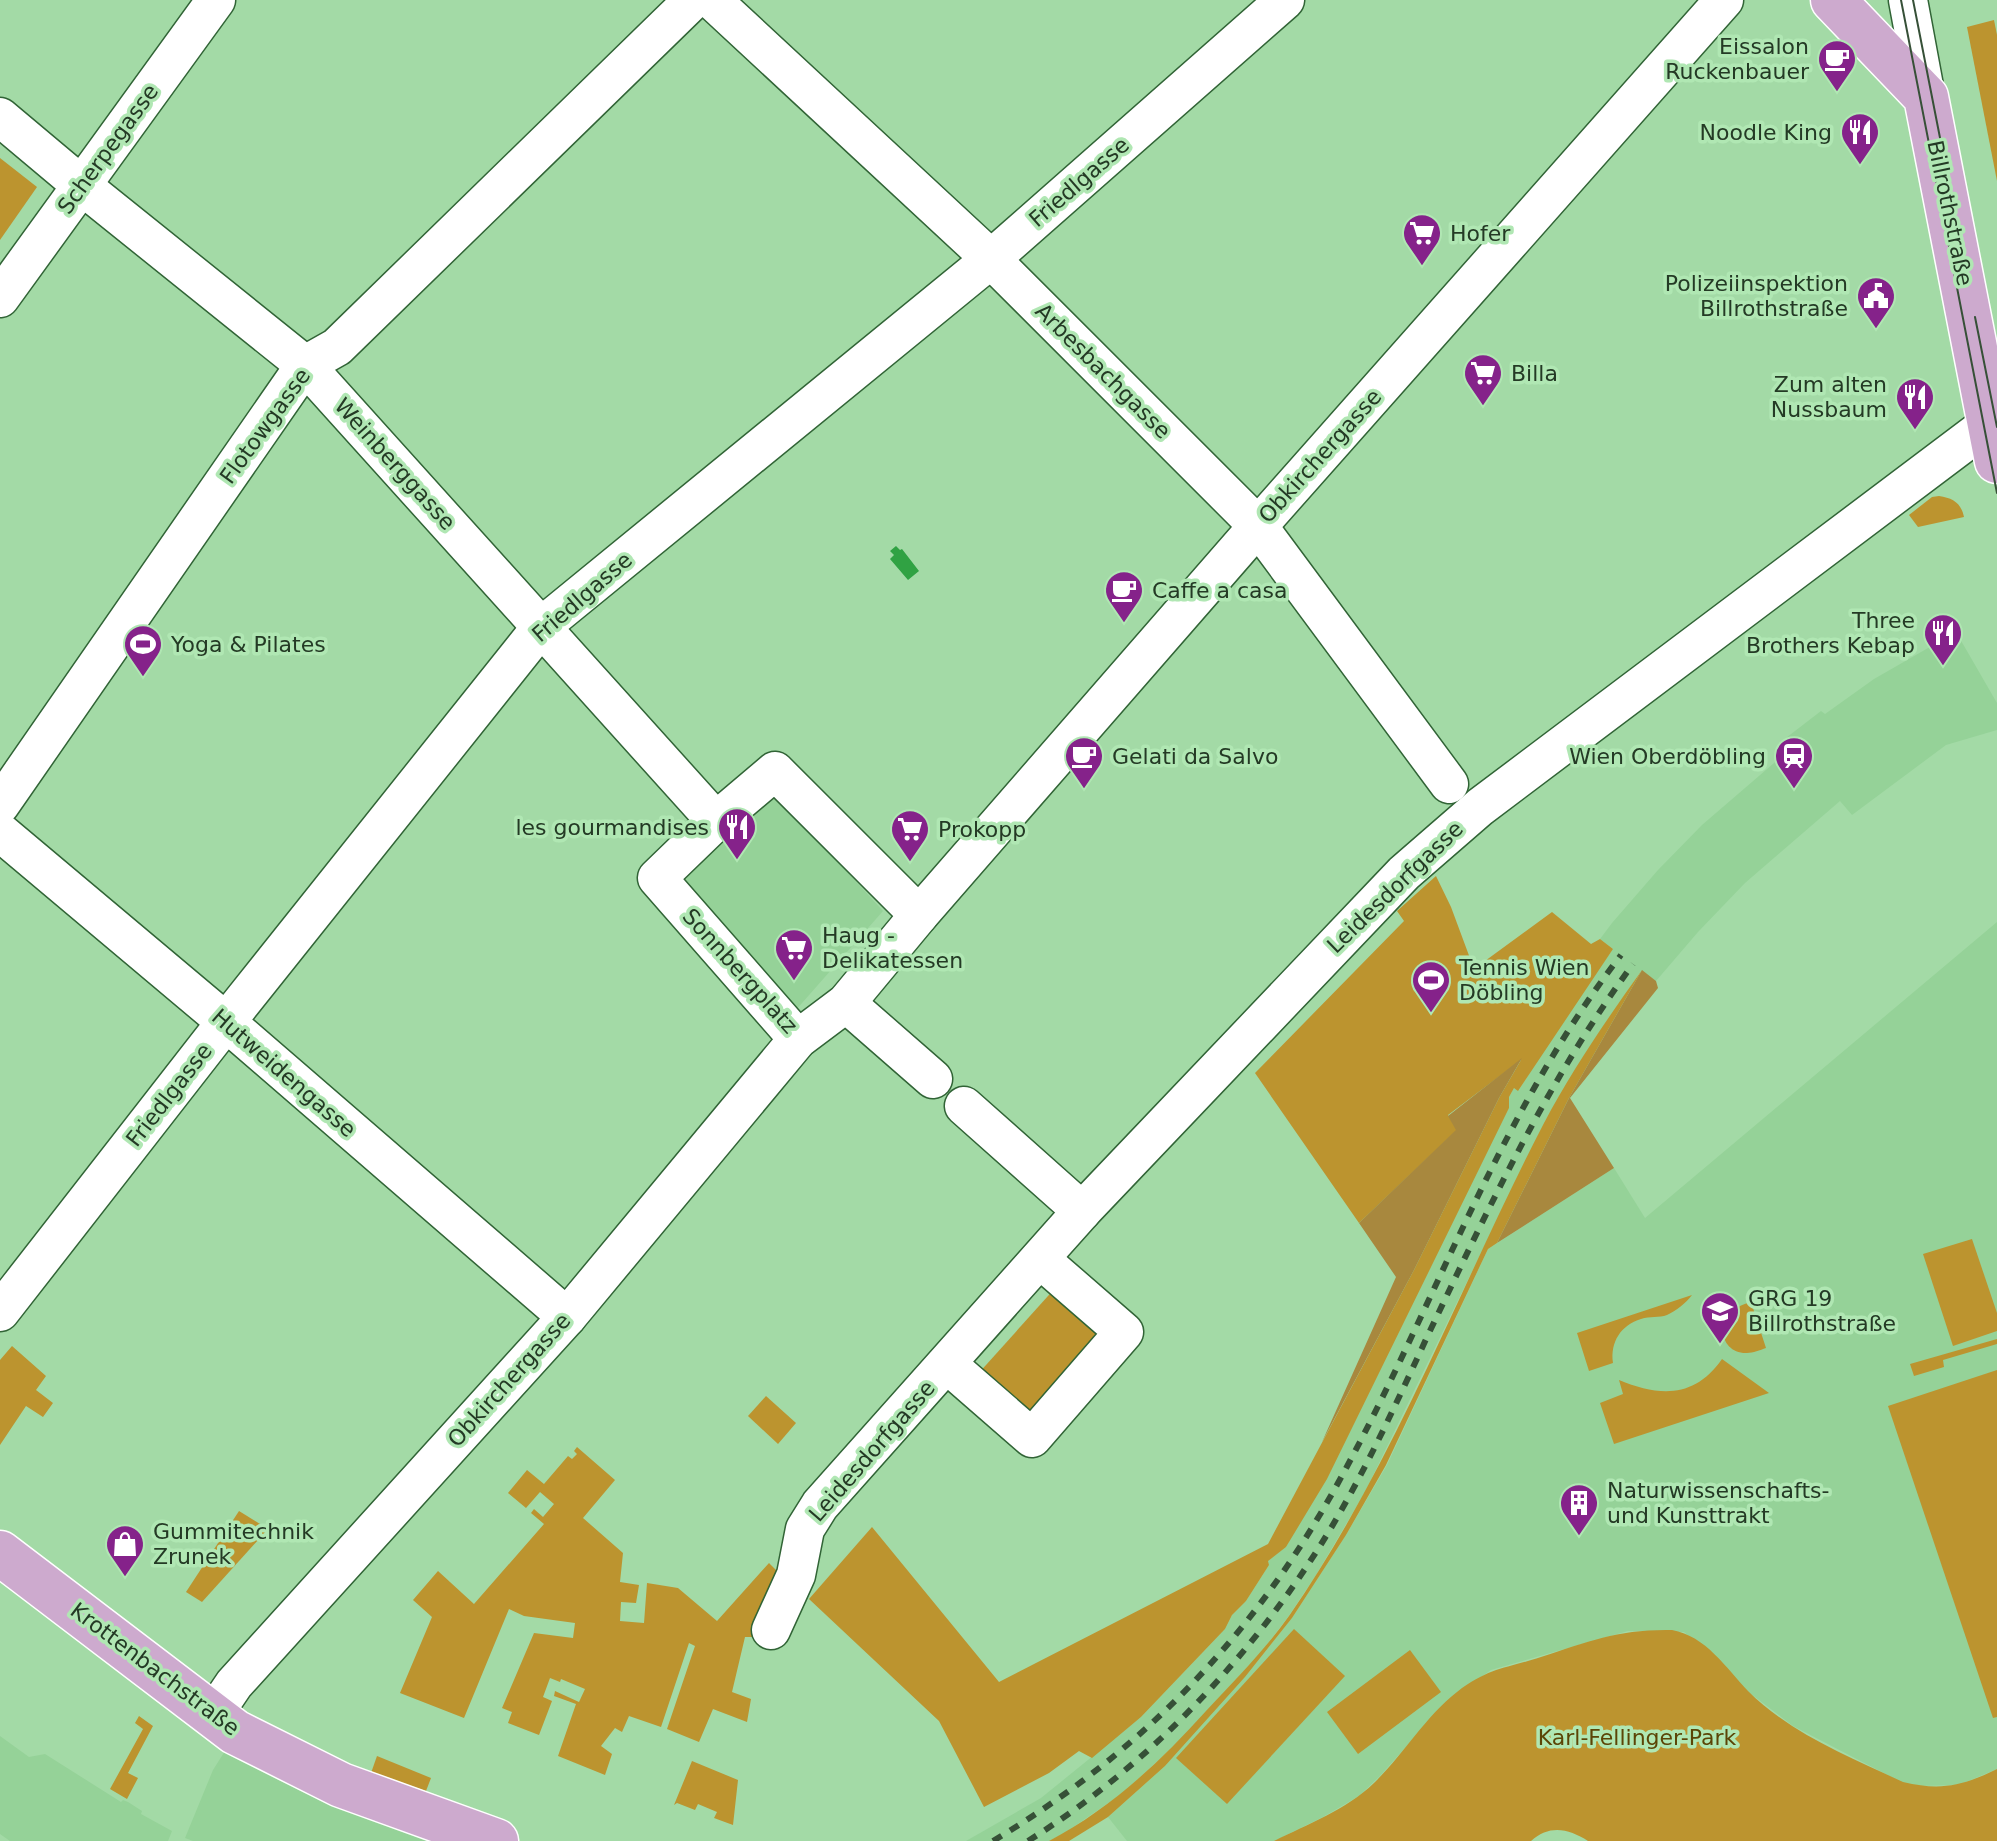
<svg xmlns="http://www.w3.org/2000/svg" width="1997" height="1841" viewBox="0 0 1997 1841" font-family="'DejaVu Sans',sans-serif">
<rect width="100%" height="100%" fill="#a3daa6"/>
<!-- built -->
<g fill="#95d298">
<polygon points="1956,632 1997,703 1997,730 1946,745 1852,815 1840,801 1745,883 1698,932 1656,981 1641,971 1596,1037 1545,1121 1365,1492 1316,1575 1288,1617 1262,1651 1182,1738 1123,1793 1066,1832 1049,1841 966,1841 1041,1798 1141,1717 1225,1629 1232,1615 1246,1601 1269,1565 1267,1561 1286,1547 1509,1108 1509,1097 1514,1088 1519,1090 1568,1012 1613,949 1600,939 1612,923 1658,870 1702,825 1788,751 1782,741 1821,711 1825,714 1874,679"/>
<polygon points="773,795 779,796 839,863 843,860 853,868 849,874 883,911 795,1011 682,883 684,874"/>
<polygon points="1997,922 1997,1769 1959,1785 1921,1786 1903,1783 1793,1726 1751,1694 1684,1632 1628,1631 1491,1670 1444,1704 1380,1776 1359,1796 1323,1817 1274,1841 1127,1841 1108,1817 1165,1766 1245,1677 1292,1618 1346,1535 1387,1465 1488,1249 1614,1168 1645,1218"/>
<polygon points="0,1736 29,1757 45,1754 121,1802 123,1800 128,1802 142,1811 141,1814 172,1831 168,1841 10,1841 0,1834"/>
<polygon points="225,1751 263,1772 439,1841 193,1841 185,1838 213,1770"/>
</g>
<!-- green -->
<g fill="#bc942f">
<polygon points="1994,20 1997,35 1997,181 1967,27"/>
<polygon points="0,158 37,187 0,240"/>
<path d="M1939,496c14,2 22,7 25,21l-46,10 -9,-12 23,-18z"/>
<polygon points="1436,876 1451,907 1474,969 1552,912 1591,944 1600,939 1613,949 1518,1091 1514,1088 1509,1097 1509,1108 1327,1479 1286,1547 1268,1561 1269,1565 1246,1601 1232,1615 1225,1629 1141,1717 1092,1758 1079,1751 1049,1773 984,1807 939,1721 809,1599 872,1527 999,1682 1268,1544 1414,1270 1499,1098 1521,1060 1448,1115 1457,1130 1359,1223 1255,1073 1404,921 1397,911"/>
<path d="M1642,970l-73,128 -72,145 -9,6 -102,216 -40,70 -54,83 -47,59 -80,89 -57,51 -39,24h-20c61,-32 111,-79 157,-130 29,-31 59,-61 83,-95 106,-153 170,-329 255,-493 28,-53 63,-104 98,-153z"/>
<polygon points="1972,1239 1997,1313 1997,1331 1953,1346 1923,1254"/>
<polygon points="1057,1286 1107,1331 1031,1420 977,1375"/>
<path d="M1692,1295c-6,8 -16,16 -25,20 -8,3 -17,1 -26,4 -20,6 -31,23 -28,44l-24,8 -12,-38z"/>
<path d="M1751,1302l15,46c-6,2 -13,5 -19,5 -29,1 -36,-41 4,-51z"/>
<polygon points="1997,1339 1997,1344 1943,1360 1944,1367 1914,1376 1910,1364"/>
<polygon points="12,1346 46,1376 36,1390 53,1403 43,1417 26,1406 0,1445 0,1360"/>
<path d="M1722,1359l47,34 -155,51 -14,-41 23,-9 -4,-14c41,17 76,18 103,-21z"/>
<polygon points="1997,1370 1997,1717 1993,1718 1888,1406"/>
<polygon points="766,1396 796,1423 778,1444 748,1416"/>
<polygon points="577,1447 615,1480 583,1518 623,1553 620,1582 639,1585 636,1603 621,1602 620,1621 644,1623 647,1583 678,1588 717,1621 769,1563 781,1575 756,1637 745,1637 732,1692 751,1699 747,1722 713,1709 699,1742 667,1729 695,1646 689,1643 661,1727 629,1716 622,1732 615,1728 601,1746 612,1754 605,1775 558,1756 576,1704 554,1696 555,1691 579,1702 585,1689 561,1679 560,1682 550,1678 543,1697 552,1701 539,1735 508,1723 512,1712 502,1708 534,1633 573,1638 575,1623 524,1616 509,1609 464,1718 400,1693 432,1617 413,1600 438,1571 474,1604 544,1524 531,1513 534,1509 543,1517 554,1504 540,1492 526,1508 508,1493 527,1470 544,1484 568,1456 572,1459 577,1454 574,1451"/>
<polygon points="239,1511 268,1529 202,1602 186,1592"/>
<polygon points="1294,1629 1345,1676 1227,1804 1176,1758"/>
<path d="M1672,1630c34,6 54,38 76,61 42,42 103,67 155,91 38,9 59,4 94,-13v72h-409c-19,-12 -38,-17 -57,0h-257c34,-17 72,-31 100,-58 30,-29 50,-65 83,-91 33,-25 48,-23 84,-35 49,-16 78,-28 131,-27z"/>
<polygon points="1410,1650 1441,1692 1358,1754 1327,1712"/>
<polygon points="139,1716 153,1726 128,1773 138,1778 127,1799 110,1789 143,1729 135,1723"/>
<polygon points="377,1756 431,1778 426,1791 371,1773"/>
<polygon points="692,1761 738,1780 733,1825 714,1818 717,1812 698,1804 695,1810 677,1803 674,1805"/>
</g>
<!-- forest -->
<g fill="#a8883e">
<polygon points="1642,970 1656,981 1658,988 1570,1098 1614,1168 1497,1243 1569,1098"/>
<polygon points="1522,1058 1499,1098 1414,1270 1322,1442 1396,1277 1359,1223 1456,1130 1448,1116"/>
</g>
<!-- water -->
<polygon fill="#30a243" points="896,546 900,550 902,549 919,571 908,580 890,559 894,555 890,551"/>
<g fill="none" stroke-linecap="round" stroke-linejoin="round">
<defs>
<g id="minor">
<polyline points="712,0 991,259 1258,526 1449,784"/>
<polyline points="1908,0 1926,97"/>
<polyline points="0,117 81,185 305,365 716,821"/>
<polyline points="0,298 216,0"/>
<polyline points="0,805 305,365 337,347 693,0"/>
<polyline points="0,832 226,1022 567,1317"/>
<polyline points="846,1003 933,1079"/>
<polyline points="798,1039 657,878 716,821 775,771 919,915"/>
<polyline points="964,1106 1082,1211"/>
<polyline points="0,1312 226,1022 542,626 991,259 1285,0"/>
<polyline points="947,1364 1032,1438 1124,1332 1040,1259"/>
<polyline points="771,1630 796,1575 805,1529 820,1505 1082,1211 1404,873 1480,807 1990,423"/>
<polyline points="213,1715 234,1684 567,1317 798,1039 846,1003 919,915 1258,526 1724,0"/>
</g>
<g id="major">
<polyline points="1833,0 1926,97 1997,461"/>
<polyline points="0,1553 235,1732 341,1785 496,1841"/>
</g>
</defs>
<!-- minor casing -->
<use href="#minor" stroke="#316436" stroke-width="41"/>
<!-- major casing -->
<use href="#major" stroke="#fff" stroke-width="47"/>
<!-- minor -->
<use href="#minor" stroke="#fff" stroke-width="38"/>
<!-- major -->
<use href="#major" stroke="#cdaace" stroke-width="44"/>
<!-- tram -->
<g stroke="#365037" stroke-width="2">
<polyline points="1901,0 1997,493"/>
<polyline points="1913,0 1952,199"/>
<polyline points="1975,317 1997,427"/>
</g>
<!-- rail -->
<g stroke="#365037" stroke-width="6" stroke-dasharray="10 10" stroke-linecap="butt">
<path d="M993,1841c150,-90 261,-205 345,-358 97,-176 160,-368 283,-528"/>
<path d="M1028,1841c118,-74 218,-178 292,-295 42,-67 75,-140 108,-211 61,-128 121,-257 205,-371"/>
</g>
</g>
<!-- icons -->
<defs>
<symbol id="cafe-pin" viewBox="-11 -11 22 30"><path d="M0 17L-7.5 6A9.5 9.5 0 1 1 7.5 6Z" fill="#85228a" stroke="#b0e7b3"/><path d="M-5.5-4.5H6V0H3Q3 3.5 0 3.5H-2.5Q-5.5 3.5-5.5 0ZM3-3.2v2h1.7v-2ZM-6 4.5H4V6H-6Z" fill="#fff"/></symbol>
<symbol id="restaurant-pin" viewBox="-11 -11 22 30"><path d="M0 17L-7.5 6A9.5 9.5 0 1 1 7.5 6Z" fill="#85228a" stroke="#b0e7b3"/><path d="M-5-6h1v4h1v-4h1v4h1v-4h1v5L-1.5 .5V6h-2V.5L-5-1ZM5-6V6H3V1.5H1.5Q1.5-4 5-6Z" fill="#fff"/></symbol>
<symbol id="supermarket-pin" viewBox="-11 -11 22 30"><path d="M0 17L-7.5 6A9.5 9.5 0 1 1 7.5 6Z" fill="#85228a" stroke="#b0e7b3"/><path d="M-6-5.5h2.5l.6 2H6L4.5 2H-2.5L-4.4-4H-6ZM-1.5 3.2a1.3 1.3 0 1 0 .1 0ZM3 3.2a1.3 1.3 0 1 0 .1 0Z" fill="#fff"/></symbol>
<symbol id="civic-pin" viewBox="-11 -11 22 30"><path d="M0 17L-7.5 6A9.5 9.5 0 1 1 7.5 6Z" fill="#85228a" stroke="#b0e7b3"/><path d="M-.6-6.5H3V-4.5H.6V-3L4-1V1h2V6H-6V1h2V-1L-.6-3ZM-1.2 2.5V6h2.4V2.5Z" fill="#fff"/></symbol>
<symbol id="stadium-pin" viewBox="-11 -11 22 30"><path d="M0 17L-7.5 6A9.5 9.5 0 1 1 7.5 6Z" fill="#85228a" stroke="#b0e7b3"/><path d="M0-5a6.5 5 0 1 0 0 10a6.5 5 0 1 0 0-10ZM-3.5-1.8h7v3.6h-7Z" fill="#fff"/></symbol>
<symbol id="station-pin" viewBox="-11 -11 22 30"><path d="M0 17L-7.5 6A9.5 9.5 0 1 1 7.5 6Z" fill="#85228a" stroke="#b0e7b3"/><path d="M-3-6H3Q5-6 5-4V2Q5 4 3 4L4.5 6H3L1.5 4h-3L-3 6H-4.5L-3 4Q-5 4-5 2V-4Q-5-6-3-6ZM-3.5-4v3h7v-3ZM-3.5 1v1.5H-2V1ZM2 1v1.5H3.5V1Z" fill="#fff"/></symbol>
<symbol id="school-pin" viewBox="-11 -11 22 30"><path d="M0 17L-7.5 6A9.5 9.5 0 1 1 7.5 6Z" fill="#85228a" stroke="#b0e7b3"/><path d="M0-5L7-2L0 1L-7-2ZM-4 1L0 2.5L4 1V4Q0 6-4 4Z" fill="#fff"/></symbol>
<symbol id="building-pin" viewBox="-11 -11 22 30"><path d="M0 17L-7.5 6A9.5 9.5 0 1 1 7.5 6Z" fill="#85228a" stroke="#b0e7b3"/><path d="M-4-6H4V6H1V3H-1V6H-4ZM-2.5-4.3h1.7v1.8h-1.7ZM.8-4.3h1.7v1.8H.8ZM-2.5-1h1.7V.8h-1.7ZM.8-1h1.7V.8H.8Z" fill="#fff"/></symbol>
<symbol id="shop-pin" viewBox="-11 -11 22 30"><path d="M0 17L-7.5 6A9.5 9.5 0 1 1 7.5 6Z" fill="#85228a" stroke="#b0e7b3"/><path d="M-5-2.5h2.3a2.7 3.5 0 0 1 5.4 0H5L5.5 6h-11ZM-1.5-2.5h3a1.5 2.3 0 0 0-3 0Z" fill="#fff"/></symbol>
</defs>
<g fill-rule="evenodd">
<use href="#cafe-pin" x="1815" y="37" width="44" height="60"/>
<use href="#restaurant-pin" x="1838" y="110" width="44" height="60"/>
<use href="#supermarket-pin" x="1400" y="211" width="44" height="60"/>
<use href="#civic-pin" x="1854" y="274" width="44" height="60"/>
<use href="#supermarket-pin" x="1461" y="351" width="44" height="60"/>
<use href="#restaurant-pin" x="1893" y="375" width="44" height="60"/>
<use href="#cafe-pin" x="1102" y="568" width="44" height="60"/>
<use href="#restaurant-pin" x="1921" y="611" width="44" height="60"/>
<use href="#stadium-pin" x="121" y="622" width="44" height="60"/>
<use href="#cafe-pin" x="1062" y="734" width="44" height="60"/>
<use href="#station-pin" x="1772" y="734" width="44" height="60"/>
<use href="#restaurant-pin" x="715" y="805" width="44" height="60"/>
<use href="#supermarket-pin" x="888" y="807" width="44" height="60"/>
<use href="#supermarket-pin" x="772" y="926" width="44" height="60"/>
<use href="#stadium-pin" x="1409" y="958" width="44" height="60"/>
<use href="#school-pin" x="1698" y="1289" width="44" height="60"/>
<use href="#building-pin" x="1557" y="1481" width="44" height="60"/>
<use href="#shop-pin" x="103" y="1522" width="44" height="60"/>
</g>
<g text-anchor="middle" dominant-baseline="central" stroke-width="7" stroke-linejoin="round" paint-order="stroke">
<!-- poi labels -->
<g font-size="22" fill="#243a25" stroke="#b0e7b3" text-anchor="start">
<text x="1809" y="46" text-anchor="end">Eissalon<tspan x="1809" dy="25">Ruckenbauer</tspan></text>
<text x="1832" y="132" text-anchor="end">Noodle King</text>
<text x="1450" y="233">Hofer</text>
<text x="1848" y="283" text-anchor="end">Polizeiinspektion<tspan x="1848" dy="25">Billrothstraße</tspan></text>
<text x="1511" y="373">Billa</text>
<text x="1887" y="384" text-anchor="end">Zum alten<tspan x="1887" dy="25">Nussbaum</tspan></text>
<text x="1152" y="590">Caffe a casa</text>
<text x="1915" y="620" text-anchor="end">Three<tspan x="1915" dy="25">Brothers Kebap</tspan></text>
<text x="171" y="644">Yoga &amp; Pilates</text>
<text x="1112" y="756">Gelati da Salvo</text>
<text x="1766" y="756" text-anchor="end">Wien Oberdöbling</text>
<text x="709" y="827" text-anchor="end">les gourmandises</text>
<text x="938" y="829">Prokopp</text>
<text x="822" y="935">Haug -<tspan x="822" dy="25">Delikatessen</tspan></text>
<text x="1459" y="967">Tennis Wien<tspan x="1459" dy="25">Döbling</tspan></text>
<text x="1748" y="1298">GRG 19<tspan x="1748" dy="25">Billrothstraße</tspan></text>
<text x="1607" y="1490">Naturwissenschafts-<tspan x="1607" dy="25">und Kunsttrakt</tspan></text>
<text x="153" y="1531">Gummitechnik<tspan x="153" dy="25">Zrunek</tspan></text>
</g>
<!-- street labels -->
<g font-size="22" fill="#243a25" stroke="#b0e7b3">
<text transform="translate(108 149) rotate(-54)">Scherpegasse</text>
<text transform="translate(1079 182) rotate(-41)">Friedlgasse</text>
<text transform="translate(1950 213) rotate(78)">Billrothstraße</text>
<text transform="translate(1103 371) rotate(45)">Arbesbachgasse</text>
<text transform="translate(265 426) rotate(-54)">Flotowgasse</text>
<text transform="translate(1320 456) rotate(-48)">Obkirchergasse</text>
<text transform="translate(395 464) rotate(48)">Weinberggasse</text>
<text transform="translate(582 597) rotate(-41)">Friedlgasse</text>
<text transform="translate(1395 887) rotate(-44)">Leidesdorfgasse</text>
<text transform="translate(740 971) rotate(48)">Sonnbergplatz</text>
<text transform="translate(284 1073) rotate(41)">Hutweidengasse</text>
<text transform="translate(169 1095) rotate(-52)">Friedlgasse</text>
<text transform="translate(509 1380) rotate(-48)">Obkirchergasse</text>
<text transform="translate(872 1451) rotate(-49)">Leidesdorfgasse</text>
<text transform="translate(155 1669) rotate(37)">Krottenbachstraße</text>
</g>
<!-- park labels -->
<g font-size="22" fill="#5b4506" stroke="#b0e7b3">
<text x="1637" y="1737">Karl-Fellinger-Park</text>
</g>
</g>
</svg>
